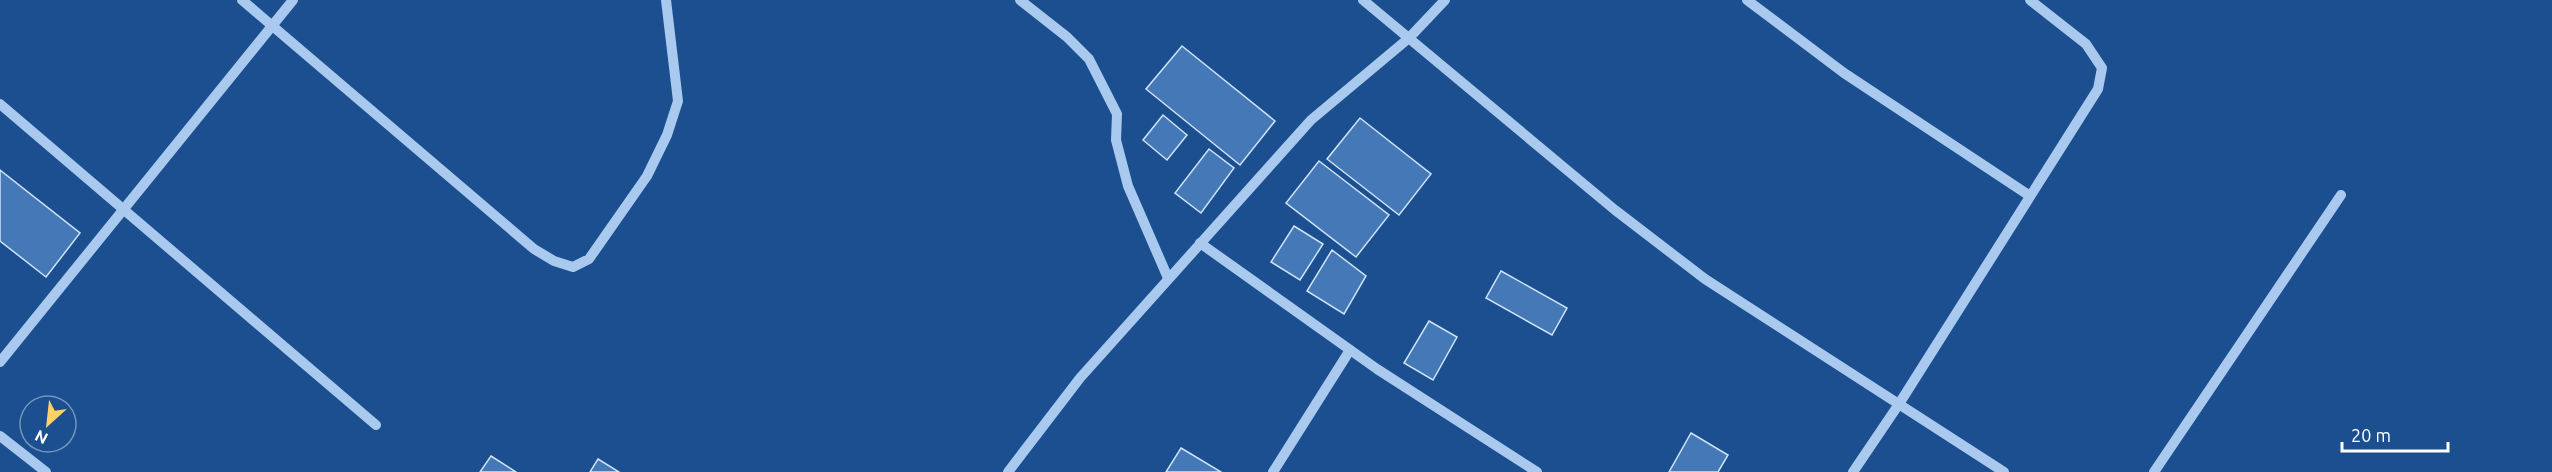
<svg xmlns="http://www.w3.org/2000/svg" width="2552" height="472" viewBox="0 0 2552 472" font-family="Ubuntu,sans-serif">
<rect width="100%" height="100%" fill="#1b4f8f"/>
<!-- building -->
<g fill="#4478b7" stroke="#cfe3fa" stroke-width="1.5">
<polygon points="1182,46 1275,121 1240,165 1146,89"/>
<polygon points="1163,115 1187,135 1167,160 1143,140"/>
<polygon points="1360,118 1431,174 1399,215 1327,159"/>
<polygon points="1209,149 1234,168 1201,213 1175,193"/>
<polygon points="1319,161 1389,215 1356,257 1286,203"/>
<polygon points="0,170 80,233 46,277 0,241"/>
<polygon points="1294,226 1323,244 1300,280 1271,262"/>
<polygon points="1332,250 1366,276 1344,314 1307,291"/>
<polygon points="1501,271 1567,308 1552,335 1486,298"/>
<polygon points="1429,321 1457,337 1433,380 1404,363"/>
<polygon points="1691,433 1728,455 1718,472 1669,472"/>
<polygon points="1181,448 1221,472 1166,472"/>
<polygon points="491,456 516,472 480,472"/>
<polygon points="598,459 619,472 590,472"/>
</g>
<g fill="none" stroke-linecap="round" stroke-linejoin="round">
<!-- minor -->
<g stroke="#a9c9ee" stroke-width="10">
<polyline points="242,0 534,249 554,261 573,267 589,259 647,176 667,135 678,101 666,0"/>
<polyline points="1020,0 1067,37 1089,59 1117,114 1116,140 1128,186 1168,278"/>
<polyline points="1363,0 1615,210 1705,279 2004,472"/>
<polyline points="1747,0 1844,73 2030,196"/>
<polyline points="0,104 376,425"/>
<polyline points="1200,243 1377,369 1537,472"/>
<polyline points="0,362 293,0"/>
<polyline points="0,436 46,472"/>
<polyline points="1008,472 1080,378 1311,120 1409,38 1445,0"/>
<polyline points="1273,472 1350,350"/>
<polyline points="1853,472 1899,404 2098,89 2102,68 2086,44 2030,0"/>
<polyline points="2154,472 2341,195"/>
</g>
</g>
<!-- north arrow -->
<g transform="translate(48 424) rotate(207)"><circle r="28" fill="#1b4f8f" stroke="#7695bc" stroke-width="1.5"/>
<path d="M0-4.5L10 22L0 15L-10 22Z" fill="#ffd166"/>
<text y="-9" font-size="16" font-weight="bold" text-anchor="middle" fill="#ffffff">N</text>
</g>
<!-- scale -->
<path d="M2342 442v9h106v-9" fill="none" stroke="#ffffff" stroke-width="3"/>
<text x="2351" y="442" font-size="18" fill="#ffffff" stroke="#1b4f8f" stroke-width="4.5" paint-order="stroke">20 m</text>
</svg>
